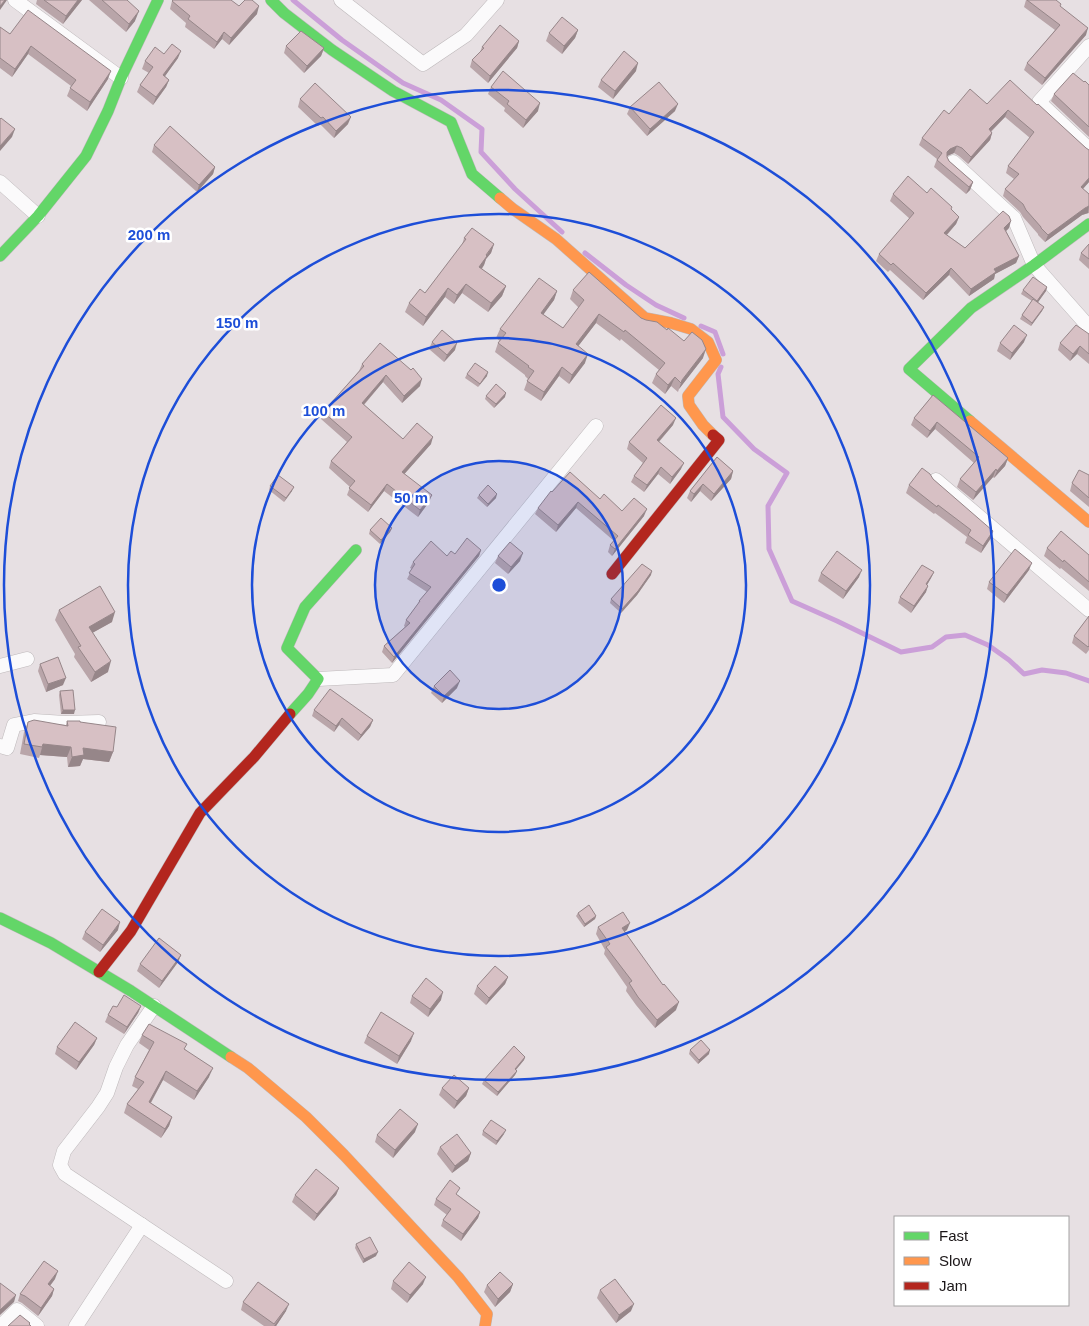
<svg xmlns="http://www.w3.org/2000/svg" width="1089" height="1326" viewBox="0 0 1089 1326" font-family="Arial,sans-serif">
<rect width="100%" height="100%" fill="#e7e0e3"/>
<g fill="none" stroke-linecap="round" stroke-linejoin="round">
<!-- stream -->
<g stroke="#cb9fd8" stroke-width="5">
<polyline points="293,0 342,40 403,83 441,100 482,129 481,152 515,189 562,232"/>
<polyline points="585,253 626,285 656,305 684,318"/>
<polyline points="701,326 715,332 723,354"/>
<polyline points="721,367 718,374 723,417 754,449 787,473 768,506 769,549 792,601 837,621 901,652 932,647 946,637 965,635 988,645 1009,660 1024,674 1042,670 1066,673 1089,681"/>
</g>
<defs>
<g id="street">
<polyline points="15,0 121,78"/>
<polyline points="341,0 423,64 466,35 497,0"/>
<polyline points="1089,46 1039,102 1089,149"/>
<polyline points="953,162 1014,218 1034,265 1089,327"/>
<polyline points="0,182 38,216"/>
<polyline points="936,480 1089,610"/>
<polyline points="0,666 27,659"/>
<polyline points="318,679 393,675 596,426"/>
<polyline points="0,746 7,748 14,725 34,721 65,723 99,722"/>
<polyline points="154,1006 127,1045 116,1067 107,1093 98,1107 64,1151 60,1165 65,1174 226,1281"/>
<polyline points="1,1326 17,1310 37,1326"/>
<polyline points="76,1326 142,1225"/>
</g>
<g id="fast">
<polyline points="271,0 284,13 332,50 393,91 451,122 472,174 500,198"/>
<polyline points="0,256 38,216 86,156 108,111 121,78 158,0"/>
<polyline points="970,421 909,369 971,308 1034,265 1089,224"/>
<polyline points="290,714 308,694 318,679 287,648 305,607 356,550"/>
<polyline points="0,918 51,943 131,991 231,1057"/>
</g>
<g id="slow">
<polyline points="500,198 513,209 556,239 645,318 671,323 691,329 708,342 716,360 688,396 689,405 703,425 713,435"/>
<polyline points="970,421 1089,522"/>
<polyline points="231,1057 248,1068 306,1117 344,1155 458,1277 487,1314 485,1326"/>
</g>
<g id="jam">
<polyline points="612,574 719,440 713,435"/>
<polyline points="99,972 131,931 200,813 254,757 290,714"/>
</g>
</defs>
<!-- street casing -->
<use href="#street" stroke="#beb9bb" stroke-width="15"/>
<!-- fast casing -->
<use href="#fast" stroke="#beb9bb" stroke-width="12"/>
<!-- slow casing -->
<use href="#slow" stroke="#beb9bb" stroke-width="12"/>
<!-- jam casing -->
<use href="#jam" stroke="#beb9bb" stroke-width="12"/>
<!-- street -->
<use href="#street" stroke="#fbfafb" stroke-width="14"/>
<!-- fast -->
<use href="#fast" stroke="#63d668" stroke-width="11"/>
<!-- slow -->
<use href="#slow" stroke="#ff974d" stroke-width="11"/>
<!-- jam -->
<use href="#jam" stroke="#b3261e" stroke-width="11"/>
</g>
<!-- wall -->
<g fill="#b9a5a9">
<polygon points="37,0 82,0 63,24 36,4"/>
<polygon points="89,0 127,0 135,21 126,32"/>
<polygon points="1026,0 1056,0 1060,7 1086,35 1042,85 1024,70 1027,63 1055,30 1024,7"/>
<polygon points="172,1 239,6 257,14 229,45 222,39 214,49 185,27 186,23 170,9"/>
<polygon points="0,27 10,34 108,79 87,111 67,96 71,86 28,54 12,77 0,68"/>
<polygon points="578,30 575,38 562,54 546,41 549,33"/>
<polygon points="519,41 517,48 488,83 470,67 472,60 480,52 482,47"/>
<polygon points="286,46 324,48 321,56 304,73 284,53"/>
<polygon points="164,54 178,58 165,76 169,80 166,87 153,105 137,92 140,85 149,73 142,69 145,61"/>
<polygon points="636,71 613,99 598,87 601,80"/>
<polygon points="1084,82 1089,85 1089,137 1051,101 1054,94"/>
<polygon points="491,87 538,111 523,128 504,111 505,108 488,94"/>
<polygon points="300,99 348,124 334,138 320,124 318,126 298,107"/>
<polygon points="987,104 1037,105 1086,148 1089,150 1089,182 1083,189 1089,194 1089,213 1082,215 1045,242 1038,235 1038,234 1023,217 1020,212 1003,196 1005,189 1014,179 1006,173 1008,166 1030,138 1005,117 991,132 992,133 990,140 968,164 959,156 954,153 947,156 949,161 973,182 970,190 966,194 934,167 937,159 919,145 922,138 949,114"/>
<polygon points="630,107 675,111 647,136 627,114"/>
<polygon points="154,145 215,167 213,174 197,192 152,152"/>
<polygon points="927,193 951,210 959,217 956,224 947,235 965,248 1009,228 1006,231 1019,256 1016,263 995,274 994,279 969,296 949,275 923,300 890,270 888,272 876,261 879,254 910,219 890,201 893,194"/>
<polygon points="464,238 494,244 491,253 486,259 484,265 482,269 506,286 502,296 488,312 462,293 454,304 445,297 423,326 405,312 409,303 425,293 462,245"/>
<polygon points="1089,244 1089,269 1079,260 1081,253"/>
<polygon points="1047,287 1046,291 1038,302 1044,307 1042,311 1031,326 1020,319 1022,315 1032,301 1021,294 1023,290"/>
<polygon points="573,290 641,318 703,358 679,389 678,392 671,386 665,394 652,383 656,374 659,370 621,339 620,341 596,323 578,346 585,363 569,384 559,376 541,401 524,390 528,379 525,376 525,375 495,352 498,343 500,341 496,338 500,329 557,291 554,300 543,314 563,328 579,308 570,299"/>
<polygon points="1089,334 1089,364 1077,354 1070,361 1058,350 1060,343"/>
<polygon points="432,342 455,350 444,362 429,349"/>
<polygon points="1024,342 1010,360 997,351 1000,343"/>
<polygon points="362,364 420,386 402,403 383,382 364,405 403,439 431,444 404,474 429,502 418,517 384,491 368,512 347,495 350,487 329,468 331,461 347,442 321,419 323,412 359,371"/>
<polygon points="467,374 487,376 478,387 465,378"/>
<polygon points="933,395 1008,458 1005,466 994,478 993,477 973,500 957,487 960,479 974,463 935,429 927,438 911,425 914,418"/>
<polygon points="486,396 505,397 494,408 485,399"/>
<polygon points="673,425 659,442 681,469 670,484 658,474 644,492 631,482 634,476 643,463 627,449 629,442"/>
<polygon points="717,457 733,471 731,479 711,501 700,491 691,502 687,498 690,491"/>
<polygon points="1089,475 1089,507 1070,491 1072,483"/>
<polygon points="933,479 991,538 981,553 965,543 967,537 935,513 934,514 906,493 909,485"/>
<polygon points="270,486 292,491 284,502 269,490"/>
<polygon points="552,492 600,499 622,511 644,516 612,556 608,552 610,545 614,541 576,508 556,532 535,514 538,508"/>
<polygon points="479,495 496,498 487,507 477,498"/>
<polygon points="392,528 390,532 380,544 369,534 370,530"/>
<polygon points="1047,548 1089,555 1089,591 1061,568 1060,569 1044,556"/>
<polygon points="481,550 479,556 392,663 382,652 384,646 405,627 404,626 406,620 418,604 419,601 427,592 407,579 412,569 410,568 413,562"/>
<polygon points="498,556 520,561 508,574 495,563"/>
<polygon points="1029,570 1004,603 987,589 989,582"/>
<polygon points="934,572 931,578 927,585 926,592 911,613 898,603 900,597"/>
<polygon points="821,573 859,577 843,599 818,581"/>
<polygon points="651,575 637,595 621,613 610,603 611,599"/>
<polygon points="59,610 112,622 92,633 108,672 91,682 74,657 75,654 55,620"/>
<polygon points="1089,616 1089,650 1086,654 1072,643 1074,636"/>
<polygon points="40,664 63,685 46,692 38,671"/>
<polygon points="434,686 457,688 442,703 431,693"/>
<polygon points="60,691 74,714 61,714 59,695"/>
<polygon points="314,710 373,720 370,727 358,741 339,725 334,732 312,716"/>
<polygon points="67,721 80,722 113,752 109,762 83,759 80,766 68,767 67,757 40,755 39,758 20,754 24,732 28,722 66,725"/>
<polygon points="578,913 596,916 595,919 584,927 576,916"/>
<polygon points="598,927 627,930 625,931 676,1010 655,1028 636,1005 626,991 627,987 604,954 605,950 596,934"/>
<polygon points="118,930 100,952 82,939 85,932"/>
<polygon points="181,955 178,962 159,988 137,971 140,964"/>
<polygon points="508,977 505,984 486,1005 474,994 477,986"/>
<polygon points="412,996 441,1000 428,1017 410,1003"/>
<polygon points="141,1006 138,1013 124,1034 105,1022 108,1015"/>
<polygon points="142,1035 185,1049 209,1077 194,1100 163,1080 151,1103 172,1117 169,1126 161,1138 124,1113 127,1104 138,1089 132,1086 135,1077 149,1050 139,1043"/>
<polygon points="367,1036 411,1041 397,1064 364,1043"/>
<polygon points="97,1038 94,1045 76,1070 55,1054 57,1047"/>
<polygon points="690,1050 709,1054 698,1064 689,1054"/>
<polygon points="525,1057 524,1060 516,1070 517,1071 515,1075 497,1096 482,1084 484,1080"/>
<polygon points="442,1088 469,1088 466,1096 454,1109 439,1095"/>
<polygon points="483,1131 504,1134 496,1145 482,1135"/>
<polygon points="415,1132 393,1158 375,1142 377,1135"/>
<polygon points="440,1147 471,1153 468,1161 452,1173 437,1154"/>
<polygon points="339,1188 336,1195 314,1221 292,1202 295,1195"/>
<polygon points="458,1195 480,1212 478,1218 461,1241 441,1226 443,1220 447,1215 434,1205 436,1199"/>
<polygon points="356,1244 376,1256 363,1263 355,1248"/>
<polygon points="55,1279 50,1286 54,1289 52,1296 38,1316 22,1303 18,1301 20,1294"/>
<polygon points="393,1281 423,1284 407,1303 391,1289"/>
<polygon points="513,1284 510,1292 495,1307 484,1292 487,1285"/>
<polygon points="600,1290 631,1311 616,1323 597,1298"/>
<polygon points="243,1302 286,1311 276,1326 264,1326 241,1310"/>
</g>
<!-- shaded-wall -->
<g fill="#968689">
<polygon points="5,0 7,0 0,10 0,6"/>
<polygon points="78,0 82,0 63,24 66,16"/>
<polygon points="259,6 257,14 229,45 231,38"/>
<polygon points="139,11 135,21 126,32 129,24"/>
<polygon points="1088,28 1086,35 1042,85 1045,78"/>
<polygon points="578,30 575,38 562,54 564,46"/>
<polygon points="224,32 222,39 214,49 217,42"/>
<polygon points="519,41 517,48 488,83 490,76"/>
<polygon points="31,46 28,54 12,77 15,69"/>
<polygon points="324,48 321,56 304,73 307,66"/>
<polygon points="181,51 178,58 160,83 163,75"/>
<polygon points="638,63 636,71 613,99 615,91"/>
<polygon points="111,71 108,79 87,111 90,102"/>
<polygon points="169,80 166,87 153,105 156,97"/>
<polygon points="540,103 538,111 523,128 526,120"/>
<polygon points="678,104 675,111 647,136 650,129"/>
<polygon points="1008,110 1005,117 986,136 989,129"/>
<polygon points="351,117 348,124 334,138 336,131"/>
<polygon points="15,129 12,137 0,151 0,146"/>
<polygon points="992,133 990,140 968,164 971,157"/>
<polygon points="957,146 954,153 947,156 947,152 950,149"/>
<polygon points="215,167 213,174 197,192 199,185"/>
<polygon points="1089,178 1089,182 1078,194 1081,187"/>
<polygon points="973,182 970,190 966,194 969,187"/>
<polygon points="1089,206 1088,213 1082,215 1045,242 1048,235 1085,208"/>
<polygon points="959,217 956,224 942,240 944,233"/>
<polygon points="1011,221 1009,228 1002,235 1004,228"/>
<polygon points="494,244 491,253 486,259 484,265 476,276 479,267"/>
<polygon points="1019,256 1016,263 995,274 994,279 969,296 971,289 994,269"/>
<polygon points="951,268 949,275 923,300 926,293"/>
<polygon points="466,284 462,293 454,304 457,295"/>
<polygon points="506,286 502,296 488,312 491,303"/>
<polygon points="1047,287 1046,291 1036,305 1037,301"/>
<polygon points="448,288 445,297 423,326 426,317"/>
<polygon points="557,291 554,300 538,322 541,313"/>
<polygon points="1044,307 1042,311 1031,326 1032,323"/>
<polygon points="599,314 596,323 573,353 576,344"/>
<polygon points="1027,335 1024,342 1010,360 1012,353"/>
<polygon points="457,343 455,350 444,362 447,355"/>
<polygon points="1080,346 1077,354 1070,361 1073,354"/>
<polygon points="706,349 703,358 679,389 682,380"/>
<polygon points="588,354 585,363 569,384 572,375"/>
<polygon points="562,367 559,376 541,401 544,392"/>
<polygon points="488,372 487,376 478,387"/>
<polygon points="386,375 383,382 359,410 362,403"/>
<polygon points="675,377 671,386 665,394 668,385"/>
<polygon points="422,379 420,386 402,403 404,396"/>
<polygon points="506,393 505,397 494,408 496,404"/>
<polygon points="676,418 673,425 654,447 657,440"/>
<polygon points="937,422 935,429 927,438 930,431"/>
<polygon points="433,437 431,444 400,479 402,472"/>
<polygon points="1008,458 1005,466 994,478 997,471"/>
<polygon points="684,463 681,469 670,484 672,477"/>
<polygon points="661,467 658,474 644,492 647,485"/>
<polygon points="996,469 993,477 973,500 976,492"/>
<polygon points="733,471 731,479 711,501 714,494"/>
<polygon points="387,484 384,491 368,512 371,505"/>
<polygon points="703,484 700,491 691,502 694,494"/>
<polygon points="294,487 292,491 284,502 286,498"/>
<polygon points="497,494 496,498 487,507 488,504"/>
<polygon points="432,495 429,502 418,517 420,510"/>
<polygon points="578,502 576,508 556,532 558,525"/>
<polygon points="647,509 644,516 612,556 615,549"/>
<polygon points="392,528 390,532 380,544 381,540"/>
<polygon points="993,531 991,538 981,553 983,546"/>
<polygon points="481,550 479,556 392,663 394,657"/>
<polygon points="523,553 520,561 508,574 511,567"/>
<polygon points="1032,563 1029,570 1004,603 1007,595"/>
<polygon points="862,570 859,577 843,599 846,591"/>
<polygon points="652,571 651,575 637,595 621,613 622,609"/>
<polygon points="934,572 931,578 924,590 926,584"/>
<polygon points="928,586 926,592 911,613 914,606"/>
<polygon points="115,612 112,622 85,637 89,627"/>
<polygon points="111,661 108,672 91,682 95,672"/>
<polygon points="66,678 63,685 46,692 48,684"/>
<polygon points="460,681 457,688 442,703 444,696"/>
<polygon points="63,710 75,710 74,714 61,714"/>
<polygon points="342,718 339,725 334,732 336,726"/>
<polygon points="373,720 370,727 358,741 361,735"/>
<polygon points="43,744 71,747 67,757 40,755"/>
<polygon points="83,748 113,752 109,762 83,759 80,766 68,767 72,757"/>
<polygon points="596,916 595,919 584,927 585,924"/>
<polygon points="120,922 118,930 100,952 103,945"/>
<polygon points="630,923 627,930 619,935 622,928"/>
<polygon points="181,955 178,962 159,988 162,981"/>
<polygon points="508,977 505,984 486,1005 489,998"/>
<polygon points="443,992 441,1000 428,1017 430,1009"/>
<polygon points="679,1002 676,1010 655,1028 657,1020"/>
<polygon points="141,1006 138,1013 124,1034 127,1027"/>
<polygon points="414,1033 411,1041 397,1064 399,1056"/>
<polygon points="97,1038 94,1045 76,1070 79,1062"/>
<polygon points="710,1050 709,1054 698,1064 699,1060"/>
<polygon points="525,1057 524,1060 513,1073 515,1069"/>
<polygon points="213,1068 209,1077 194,1100 197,1091"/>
<polygon points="166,1071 163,1080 146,1111 149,1102"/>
<polygon points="517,1071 515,1075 497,1096 498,1092"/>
<polygon points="469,1088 466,1096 454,1109 457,1101"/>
<polygon points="172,1117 169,1126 161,1138 165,1129"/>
<polygon points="418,1124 415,1132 393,1158 395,1150"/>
<polygon points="506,1130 504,1134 496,1145 497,1141"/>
<polygon points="471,1153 468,1161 452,1173 455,1166"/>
<polygon points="339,1188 336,1195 314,1221 317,1214"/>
<polygon points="480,1212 478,1218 461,1241 463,1234"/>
<polygon points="378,1252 376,1256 363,1263 364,1259"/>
<polygon points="58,1271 55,1279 45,1292 48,1284"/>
<polygon points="426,1277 423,1284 407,1303 410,1295"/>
<polygon points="513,1284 510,1292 495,1307 498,1299"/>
<polygon points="54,1289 52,1296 38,1316 41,1308"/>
<polygon points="16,1295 14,1302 0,1315 0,1310"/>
<polygon points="289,1304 286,1311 276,1326 274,1326"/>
<polygon points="634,1304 631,1311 616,1323 619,1315"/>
</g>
<!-- building -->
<g fill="#d7c0c4" stroke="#968689">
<polygon points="0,0 5,0 0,6"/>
<polygon points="44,0 78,0 66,16"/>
<polygon points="102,0 127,0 139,11 129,24"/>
<polygon points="173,0 231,0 239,6 245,0 252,0 259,6 231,38 224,32 217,42 188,19 190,16 172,1"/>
<polygon points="1027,0 1056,0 1061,4 1060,6 1088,28 1045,78 1027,63 1060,25"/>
<polygon points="28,10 111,71 90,102 70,88 76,80 31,46 15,69 0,58 0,27 10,34"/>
<polygon points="562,17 578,30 564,46 549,33"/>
<polygon points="500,25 519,41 490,76 472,60 484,48 482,47"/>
<polygon points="301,31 324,48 307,66 286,46"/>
<polygon points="172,44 181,51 163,75 169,80 156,97 140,85 153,67 145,61 155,47 164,54"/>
<polygon points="624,51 638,63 615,91 601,80"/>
<polygon points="503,71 540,103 526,120 507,104 509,101 491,87"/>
<polygon points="1073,73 1084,82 1085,81 1089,85 1089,127 1054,94"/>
<polygon points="1010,80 1037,105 1038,104 1086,148 1089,150 1089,178 1081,187 1089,194 1089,206 1085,208 1048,235 1041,228 1041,227 1026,210 1023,204 1005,189 1019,174 1008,166 1034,132 1008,110 989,129 992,133 971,157 962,148 957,146 950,149 947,152 947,157 949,161 973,182 969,187 937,160 942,153 922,138 944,110 949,114 970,89 987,104"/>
<polygon points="659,82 678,104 650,129 630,107"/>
<polygon points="315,83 351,117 336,131 323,117 321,118 300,99"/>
<polygon points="1,118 15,129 0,146 0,119"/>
<polygon points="170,126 215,167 199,185 154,145"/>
<polygon points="908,176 927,193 931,188 952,207 951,209 959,217 944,233 965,248 1003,211 1009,216 1011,221 1004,228 1019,256 994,269 996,272 971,289 951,268 926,293 893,263 891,265 879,254 914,213 893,194"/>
<polygon points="472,228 494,244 486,255 487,256 479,267 506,286 491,303 466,284 457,295 448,288 426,317 409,303 420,289 425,293 466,239 464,238"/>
<polygon points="1089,244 1089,259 1081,253"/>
<polygon points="589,272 641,318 646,320 657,322 667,330 668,328 684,341 692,332 702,340 706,349 682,380 681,383 675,377 668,385 656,374 665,363 625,330 624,332 599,314 576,344 588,354 572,375 562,367 544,392 527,381 534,371 528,367 529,366 498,343 506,333 500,329 539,278 557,291 541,313 563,328 584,300 573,290"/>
<polygon points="1033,277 1047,287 1037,301 1023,290"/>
<polygon points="1033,299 1044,307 1032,323 1022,315"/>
<polygon points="1014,325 1027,335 1012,353 1000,343"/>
<polygon points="1076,325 1089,334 1089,354 1080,346 1073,354 1060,343"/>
<polygon points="442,330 457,343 447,355 432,342"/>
<polygon points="380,343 411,370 413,368 422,379 404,396 386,375 362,403 403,439 417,423 433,437 402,472 432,495 420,510 387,484 371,505 349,488 355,481 331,461 352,437 323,412 364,366 362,364"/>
<polygon points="475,363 488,372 480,384 467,374"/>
<polygon points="496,384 506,393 496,404 486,396"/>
<polygon points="933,395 1008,458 997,471 996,469 976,492 960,479 979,457 937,422 930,431 914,418"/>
<polygon points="661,405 676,418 657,440 684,463 672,477 661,467 647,485 634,476 647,458 629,442"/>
<polygon points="717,457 733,471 714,494 703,484 694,494 690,491"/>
<polygon points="922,468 930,474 933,479 993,531 983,546 968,535 971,530 938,505 937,507 909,485"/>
<polygon points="1079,470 1089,475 1089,498 1072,483"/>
<polygon points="570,472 600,499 604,494 622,511 634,498 647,509 615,549 610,545 618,536 578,502 558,525 538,508 551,491 552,492"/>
<polygon points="278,475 294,487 286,498 270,486"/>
<polygon points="488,485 497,494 488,504 479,495"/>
<polygon points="381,518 392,528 381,540 370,530"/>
<polygon points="1061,531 1089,555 1089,582 1064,560 1063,562 1047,548"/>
<polygon points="467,538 481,550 394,657 384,646 410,623 406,620 420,601 419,601 431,587 409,573 415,564 413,562 431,541 447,556 451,551 455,554"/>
<polygon points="510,542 523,553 511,567 498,556"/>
<polygon points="1015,549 1032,563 1007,595 989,582"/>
<polygon points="837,551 862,570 846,591 821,573"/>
<polygon points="642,564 652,571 638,591 622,609 611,599"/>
<polygon points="922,565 934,572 926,584 928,586 914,606 900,597"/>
<polygon points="100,586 115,612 89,627 111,661 95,672 78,647 81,646 59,610"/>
<polygon points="1089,616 1089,646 1088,647 1074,636"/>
<polygon points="58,657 66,678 48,684 40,664"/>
<polygon points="450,670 460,681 444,696 434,686"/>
<polygon points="330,689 373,720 361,735 342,718 336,726 314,710"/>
<polygon points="73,690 75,710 63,710 60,691"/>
<polygon points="34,720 68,726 67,721 80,721 80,722 116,727 113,752 83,748 84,755 72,757 71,747 43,744 42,747 24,744 28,722"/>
<polygon points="589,905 596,916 585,924 578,913"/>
<polygon points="102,909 120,922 103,945 85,932"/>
<polygon points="623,912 630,923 622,928 663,985 664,984 679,1002 657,1020 638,997 629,983 632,981 606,947 610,944 598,927"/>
<polygon points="159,938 181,955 162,981 140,964"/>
<polygon points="495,966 508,977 489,998 477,986"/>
<polygon points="426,978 443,992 430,1009 412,996"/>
<polygon points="124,995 141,1006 127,1027 108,1015 113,1006 117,1007"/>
<polygon points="381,1012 414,1033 399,1056 367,1036"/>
<polygon points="75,1022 97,1038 79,1062 57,1047"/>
<polygon points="149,1024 187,1044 184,1049 213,1068 197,1091 166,1071 149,1102 172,1117 165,1129 127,1104 144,1082 135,1077 154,1042 142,1035"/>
<polygon points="701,1040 710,1050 699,1060 690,1050"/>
<polygon points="514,1046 525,1057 515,1069 517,1071 498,1092 484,1080"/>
<polygon points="454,1075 469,1088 457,1101 442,1088"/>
<polygon points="400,1109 418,1124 395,1150 377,1135"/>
<polygon points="491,1120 506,1130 497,1141 483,1131"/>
<polygon points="457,1134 471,1153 455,1166 440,1147"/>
<polygon points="316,1169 339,1188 317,1214 295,1195"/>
<polygon points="450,1180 460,1188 456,1194 480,1212 463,1234 443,1220 451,1209 436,1199"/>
<polygon points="370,1237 378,1252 364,1259 356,1244"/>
<polygon points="44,1261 58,1271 48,1284 54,1289 41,1308 25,1296 20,1294"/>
<polygon points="409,1262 426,1277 410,1295 393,1281"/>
<polygon points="500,1272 513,1284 498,1299 487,1285"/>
<polygon points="615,1279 634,1304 619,1315 600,1290"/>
<polygon points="258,1282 289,1304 274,1324 243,1302"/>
<polygon points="0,1283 16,1295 0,1310"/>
<polygon points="20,1315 30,1323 29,1324 31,1326 8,1326"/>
</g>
<!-- distance rings -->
<circle cx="499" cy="585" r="124" fill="#1d4ed8" fill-opacity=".12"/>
<g fill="none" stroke="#1d4ed8" stroke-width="2.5">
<circle cx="499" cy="585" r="124"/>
<circle cx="499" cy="585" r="247"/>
<circle cx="499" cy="585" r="371"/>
<circle cx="499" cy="585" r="495"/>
</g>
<circle cx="499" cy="585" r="8" fill="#1d4ed8" stroke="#fff" stroke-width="2.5"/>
<g font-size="15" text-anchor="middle" font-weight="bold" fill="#1d4ed8" stroke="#fff" stroke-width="5" stroke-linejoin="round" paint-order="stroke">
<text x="149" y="240">200 m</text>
<text x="237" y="328">150 m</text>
<text x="324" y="416">100 m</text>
<text x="411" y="503">50 m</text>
</g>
<!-- legend -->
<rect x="894" y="1216" width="175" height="90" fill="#ffffff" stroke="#a4a2a3"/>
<rect x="904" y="1232" width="25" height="8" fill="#63d668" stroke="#a4a2a3"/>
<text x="939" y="1241" font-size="15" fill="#1b1618">Fast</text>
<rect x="904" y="1257" width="25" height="8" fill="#ff974d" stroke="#a4a2a3"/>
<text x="939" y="1266" font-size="15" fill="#1b1618">Slow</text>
<rect x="904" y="1282" width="25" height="8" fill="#b3261e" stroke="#a4a2a3"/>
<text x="939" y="1291" font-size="15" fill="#1b1618">Jam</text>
</svg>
